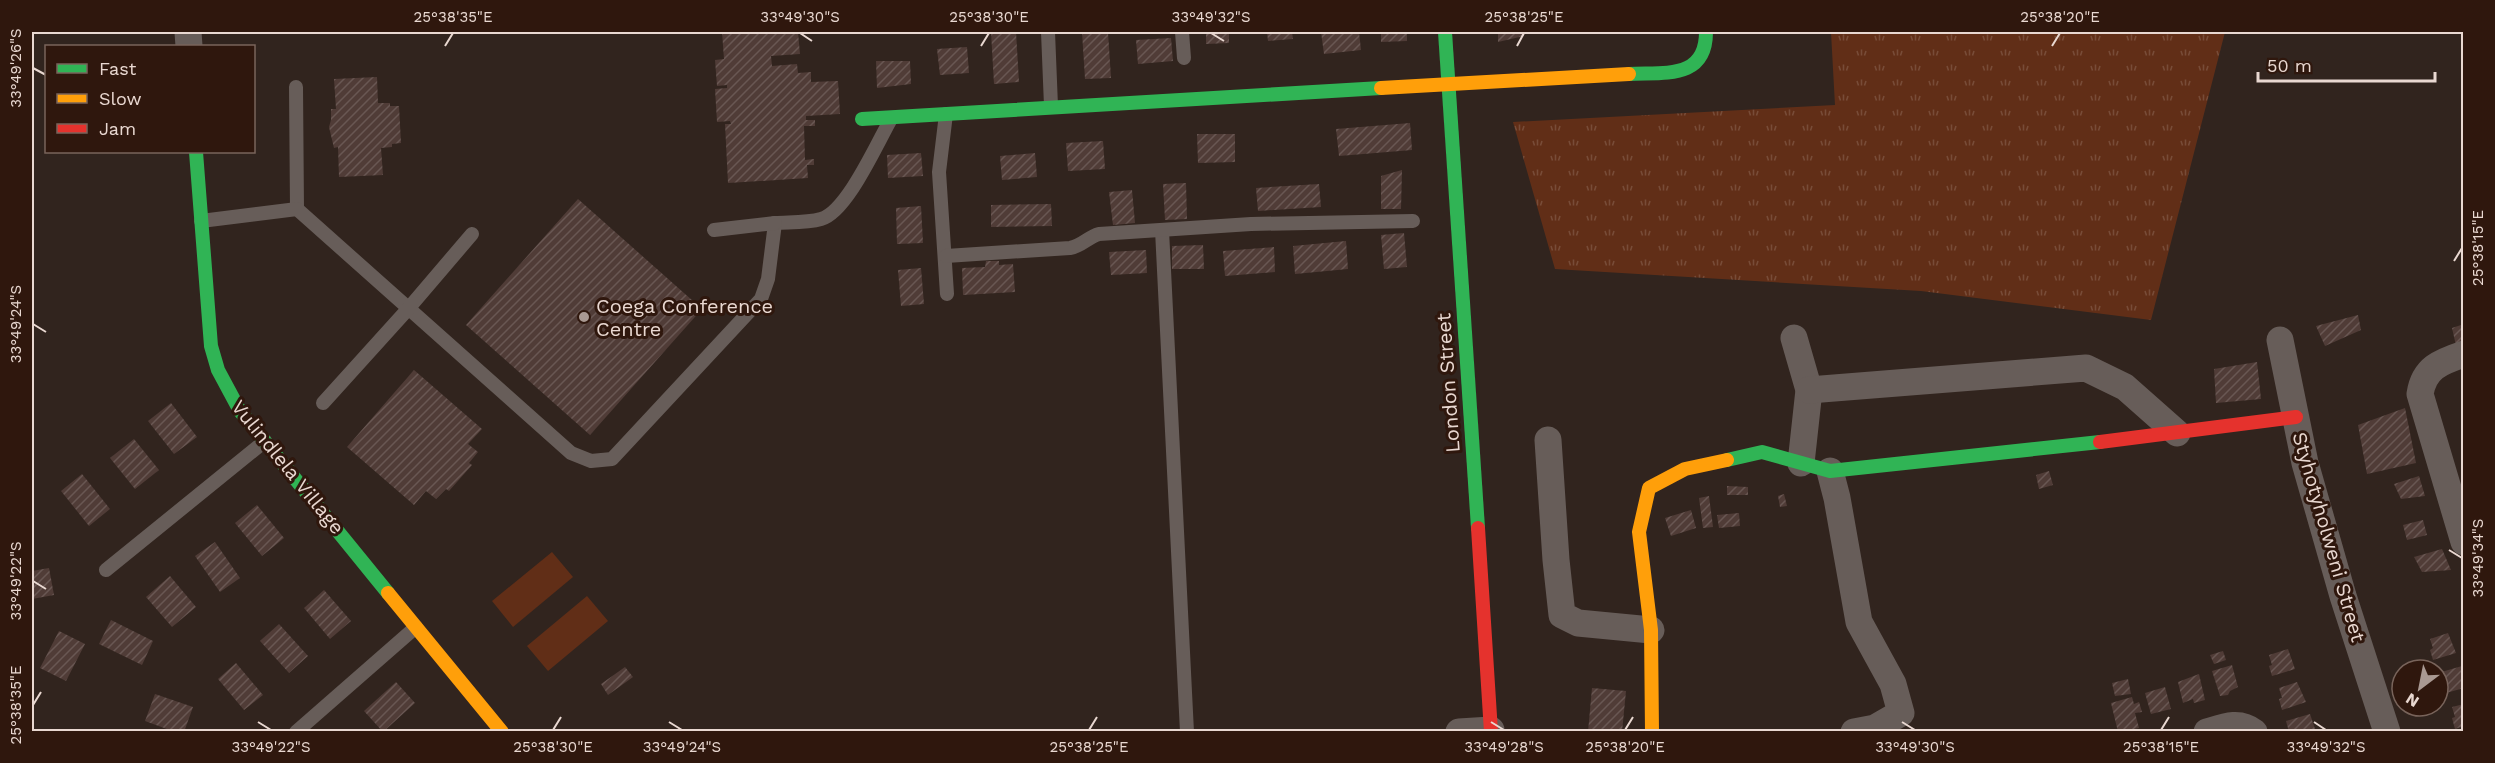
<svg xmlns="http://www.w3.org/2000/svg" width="2495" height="763" viewBox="0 0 2495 763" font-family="'Work Sans',sans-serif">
<defs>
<pattern id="grass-tufts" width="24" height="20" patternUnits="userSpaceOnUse" patternTransform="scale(1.5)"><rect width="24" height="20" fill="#612e17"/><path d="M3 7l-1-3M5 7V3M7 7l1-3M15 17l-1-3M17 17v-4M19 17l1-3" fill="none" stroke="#784c38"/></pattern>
<pattern id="building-hatch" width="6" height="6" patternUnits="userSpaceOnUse" patternTransform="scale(1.5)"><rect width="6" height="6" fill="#503c37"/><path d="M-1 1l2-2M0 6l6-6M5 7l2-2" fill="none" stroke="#695753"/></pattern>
</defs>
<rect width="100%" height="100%" fill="#31241e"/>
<!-- grass -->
<polygon fill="url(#grass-tufts)" points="1831,32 2225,32 2151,320 1921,291 1555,269 1513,122 1835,105"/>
<!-- pitch -->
<g fill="#612e17">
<polygon points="552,552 573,577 513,627 492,601"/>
<polygon points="587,596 608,621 548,671 527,646"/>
</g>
<!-- building -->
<g fill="url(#building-hatch)">
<polygon points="722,32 798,32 800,54 771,56 772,66 797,64 798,73 811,72 811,82 838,81 840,114 806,116 806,120 815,120 815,126 804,126 805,160 814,159 814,165 807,165 808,178 728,183 725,124 731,124 730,121 717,122 715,89 727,88 727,85 717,86 715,60 724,59"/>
<polygon points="991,32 1016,32 1019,82 994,84"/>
<polygon points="1082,32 1108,32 1111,78 1085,79"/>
<polygon points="1206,32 1229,32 1229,43 1206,44"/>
<polygon points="1267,32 1292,32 1293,39 1268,41"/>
<polygon points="1321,32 1359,32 1361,50 1324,54"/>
<polygon points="1381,32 1407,32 1407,41 1381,42"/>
<polygon points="1498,32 1524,32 1524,36 1498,42"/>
<polygon points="1171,38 1173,61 1138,64 1136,40"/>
<polygon points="967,47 969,73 940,75 937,49"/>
<polygon points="876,61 910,61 911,84 877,88"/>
<polygon points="377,77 378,103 390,103 390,106 399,106 401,143 392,144 392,147 381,148 383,175 339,177 338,147 334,148 329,127 331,120 331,109 336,109 334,79"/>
<polygon points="1410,123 1412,150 1339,156 1336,129"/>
<polygon points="1197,134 1235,134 1235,162 1198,163"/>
<polygon points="1103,141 1105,169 1068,171 1066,143"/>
<polygon points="921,153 923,176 888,178 887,155"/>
<polygon points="1035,153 1037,177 1002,180 1000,156"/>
<polygon points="1402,170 1401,209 1381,209 1381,176"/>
<polygon points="1186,183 1187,219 1165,220 1163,184"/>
<polygon points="1319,184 1321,207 1258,211 1256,188"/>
<polygon points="1132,190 1135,223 1113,225 1109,192"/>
<polygon points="578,199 702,309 590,435 466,325"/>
<polygon points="1051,204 1052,226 991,227 991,205"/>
<polygon points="921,206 923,243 897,244 896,208"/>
<polygon points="1404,233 1407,267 1384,269 1381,235"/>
<polygon points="1346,241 1348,269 1295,274 1293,246"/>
<polygon points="1203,245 1204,269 1172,269 1172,246"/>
<polygon points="1274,247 1275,272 1225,276 1223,251"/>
<polygon points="1146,250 1147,273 1111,275 1109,252"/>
<polygon points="986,261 999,261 999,265 1013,264 1015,292 963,295 962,268 985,267"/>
<polygon points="921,268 924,304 901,306 898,270"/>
<polygon points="2358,315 2361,330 2325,346 2316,326"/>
<polygon points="2464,324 2464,347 2457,350 2452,328"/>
<polygon points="2257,362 2261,399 2216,403 2214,369"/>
<polygon points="414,370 482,429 468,444 478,452 469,463 472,465 449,491 446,489 436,499 426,491 414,505 347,447"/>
<polygon points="171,403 197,437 174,454 148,421"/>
<polygon points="2405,408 2416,463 2367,474 2358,425"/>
<polygon points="134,439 159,470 135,489 110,458"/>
<polygon points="2049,471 2053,485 2039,489 2036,475"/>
<polygon points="82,474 110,509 89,526 61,491"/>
<polygon points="2419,476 2425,496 2401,499 2394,484"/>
<polygon points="1727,486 1748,487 1748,495 1727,495"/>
<polygon points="1784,494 1787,506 1780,507 1778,496"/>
<polygon points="1709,496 1713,527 1703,528 1699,498"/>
<polygon points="257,505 284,538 262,556 235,523"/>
<polygon points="1691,510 1696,528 1671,536 1665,518"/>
<polygon points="1739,513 1740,526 1719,528 1717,515"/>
<polygon points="2423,520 2427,535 2407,540 2403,525"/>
<polygon points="215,542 240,578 220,592 195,556"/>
<polygon points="2442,549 2451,570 2422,572 2414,557"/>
<polygon points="49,568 54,595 32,599 32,571"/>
<polygon points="170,576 196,607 172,627 146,597"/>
<polygon points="324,590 351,621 330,639 304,608"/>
<polygon points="111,620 153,641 142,665 99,644"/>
<polygon points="279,624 308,656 289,673 260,641"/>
<polygon points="59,631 85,644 66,681 40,668"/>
<polygon points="2448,633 2456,653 2433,660 2430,650 2433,648 2430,639"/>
<polygon points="2288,649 2295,669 2272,676 2269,666 2272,665 2269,655"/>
<polygon points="2223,651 2226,660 2214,664 2210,655"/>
<polygon points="236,663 263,695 244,710 218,679"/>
<polygon points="2232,665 2238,687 2230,691 2228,695 2220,696 2212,671"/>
<polygon points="2462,666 2464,688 2446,693 2444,683 2441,684 2438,673"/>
<polygon points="625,667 633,677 608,695 601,684"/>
<polygon points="2199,674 2205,700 2194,703 2193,699 2183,703 2178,682"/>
<polygon points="2128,679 2131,694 2115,696 2112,683"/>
<polygon points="396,682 415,703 383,732 364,711"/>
<polygon points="2297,682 2306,702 2282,710 2279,699 2282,698 2279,688"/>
<polygon points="2165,687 2171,709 2151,714 2145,693"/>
<polygon points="1592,688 1626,691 1622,732 1588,732"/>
<polygon points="155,694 193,707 184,732 175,732 145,721"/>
<polygon points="2132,697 2134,704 2139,702 2142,712 2135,713 2139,728 2118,732 2111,703"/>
<polygon points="2464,704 2464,726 2455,729 2452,718 2455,717 2452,707"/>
<polygon points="2310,714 2316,732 2289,732 2286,721"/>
</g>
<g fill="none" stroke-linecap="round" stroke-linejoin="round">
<!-- lane -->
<g stroke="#675d59" stroke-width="14">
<polyline points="1048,32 1051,106"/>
<polyline points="1182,32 1184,58"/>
<polyline points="296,87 297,209"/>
<polyline points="946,114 939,172 947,294"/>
<path d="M201,221l96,-12 274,244 20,8 21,-2 149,-160 7,-20 7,-56c14,-1 32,0 46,-4 26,-7 56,-76 70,-100"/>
<polyline points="714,230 775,223"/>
<polyline points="1162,230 1187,732"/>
<path d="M946,256l124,-8c12,-2 18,-11 29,-14l152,-10 162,-3"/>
<polyline points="323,403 408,309 472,234"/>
<polyline points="106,570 265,441"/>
<polyline points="296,732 416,627"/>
</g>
<!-- street -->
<g stroke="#675d59" stroke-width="27">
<polyline points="188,32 189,46"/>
<polyline points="1794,338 1809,390 1801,463"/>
<polyline points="2280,340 2305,463 2343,596 2387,732"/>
<path d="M2464,354c-24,8 -40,14 -44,40l44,148"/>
<polyline points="1809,390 2086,368 2125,387 2177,433"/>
<polyline points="1548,440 1556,560 1562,615 1578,623 1651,630"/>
<polyline points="1830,471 1837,498 1859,622 1893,684 1901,713 1875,728 1854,732"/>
<polyline points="1459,732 1491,730"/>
<path d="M2207,732c16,-5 32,-12 47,0"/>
</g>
<!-- fast -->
<g stroke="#30b455" stroke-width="14">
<polyline points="1445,32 1478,528"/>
<path d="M1629,74c35,-2 77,6 77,-42"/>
<polyline points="862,119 1381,88"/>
<polyline points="196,152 211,346 218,370 240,411 388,593"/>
<polyline points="1727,460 1762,452 1830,471 2100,442"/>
</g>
<!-- slow -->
<g stroke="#ff9f0a" stroke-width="14">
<polyline points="1381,88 1629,74"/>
<polyline points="388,593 502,732"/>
<polyline points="1652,732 1651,630 1639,532 1649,488 1685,469 1727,460"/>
</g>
<!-- jam -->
<g stroke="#e5322d" stroke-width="14">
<polyline points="2100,442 2296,417"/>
<polyline points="1478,528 1491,732"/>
</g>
</g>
<!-- ticks -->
<path fill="none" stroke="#e9d8d1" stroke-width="2" d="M800,33l12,8M1211,33l13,8M445,46l8,-13M981,46l8,-13M1517,46l7,-13M2052,46l8,-13M33,68l13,7M2454,261l8,-13M33,324l13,8M2449,550l13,8M33,581l13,8M33,705l8,-13M258,722l13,8M669,722l13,8M1491,722l13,8M1902,722l13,8M2314,722l12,8M553,730l8,-13M1089,730l8,-13M1625,730l8,-13M2161,730l8,-13"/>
<!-- markers -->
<circle fill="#a99992" stroke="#2f170d" stroke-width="2" cx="584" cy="317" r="6"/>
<g text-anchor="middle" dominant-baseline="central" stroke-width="6" stroke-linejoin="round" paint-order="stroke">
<!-- poi labels -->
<g font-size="20" fill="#e9d8d1" stroke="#2f170d" text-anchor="start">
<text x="596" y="306">Coega Conference<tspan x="596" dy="23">Centre</tspan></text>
</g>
<!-- street labels -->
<g font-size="20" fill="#e9d8d1" stroke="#2f170d">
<text transform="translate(1448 383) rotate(-94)">London Street</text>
<text transform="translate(288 467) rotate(51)">Vulindlela Village</text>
<text transform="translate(2329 537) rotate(74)">Styhotyholweni Street</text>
</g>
</g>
<!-- border -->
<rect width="2495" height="763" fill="none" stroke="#2f170d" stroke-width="66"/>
<!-- legend -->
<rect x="45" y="45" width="210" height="108" fill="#2f170d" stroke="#79645b" stroke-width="1.5"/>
<rect x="57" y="64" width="30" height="9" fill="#30b455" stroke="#79645b" stroke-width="1.5"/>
<text x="99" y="75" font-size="18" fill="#e9d8d1">Fast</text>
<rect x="57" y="94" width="30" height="9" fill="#ff9f0a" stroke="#79645b" stroke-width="1.5"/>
<text x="99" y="105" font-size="18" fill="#e9d8d1">Slow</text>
<rect x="57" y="124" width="30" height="9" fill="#e5322d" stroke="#79645b" stroke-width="1.5"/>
<text x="99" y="135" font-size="18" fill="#e9d8d1">Jam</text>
<!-- north arrow -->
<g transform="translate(2420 688) rotate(212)"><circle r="28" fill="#2f170d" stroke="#79645b" stroke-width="1.5"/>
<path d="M0-4.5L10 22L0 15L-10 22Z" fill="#a99992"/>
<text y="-9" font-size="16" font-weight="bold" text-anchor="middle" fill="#e9d8d1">N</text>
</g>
<!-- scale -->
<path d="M2258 72v9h177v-9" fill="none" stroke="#e9d8d1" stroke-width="3"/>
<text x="2267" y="72" font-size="18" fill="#e9d8d1" stroke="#2f170d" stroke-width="4.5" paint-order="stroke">50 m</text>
<rect x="33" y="33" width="2429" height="697" fill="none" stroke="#e9d8d1" stroke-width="2"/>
<g font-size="15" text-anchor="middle" fill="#e9d8d1">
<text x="453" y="22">25°38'35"E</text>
<text x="800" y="22">33°49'30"S</text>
<text x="989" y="22">25°38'30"E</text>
<text x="1211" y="22">33°49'32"S</text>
<text x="1524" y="22">25°38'25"E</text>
<text x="2060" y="22">25°38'20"E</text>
<text transform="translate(16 68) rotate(-90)" y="5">33°49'26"S</text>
<text transform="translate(2478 248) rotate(-90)" y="5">25°38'15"E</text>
<text transform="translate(16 324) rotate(-90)" y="5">33°49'24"S</text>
<text transform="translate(2478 558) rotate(-90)" y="5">33°49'34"S</text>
<text transform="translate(16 581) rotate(-90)" y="5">33°49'22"S</text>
<text transform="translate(16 705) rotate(-90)" y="5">25°38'35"E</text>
<text x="271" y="752">33°49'22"S</text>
<text x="553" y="752">25°38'30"E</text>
<text x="682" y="752">33°49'24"S</text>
<text x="1089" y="752">25°38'25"E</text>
<text x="1504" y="752">33°49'28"S</text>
<text x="1625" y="752">25°38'20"E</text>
<text x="1915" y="752">33°49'30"S</text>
<text x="2161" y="752">25°38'15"E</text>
<text x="2326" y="752">33°49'32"S</text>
</g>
</svg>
